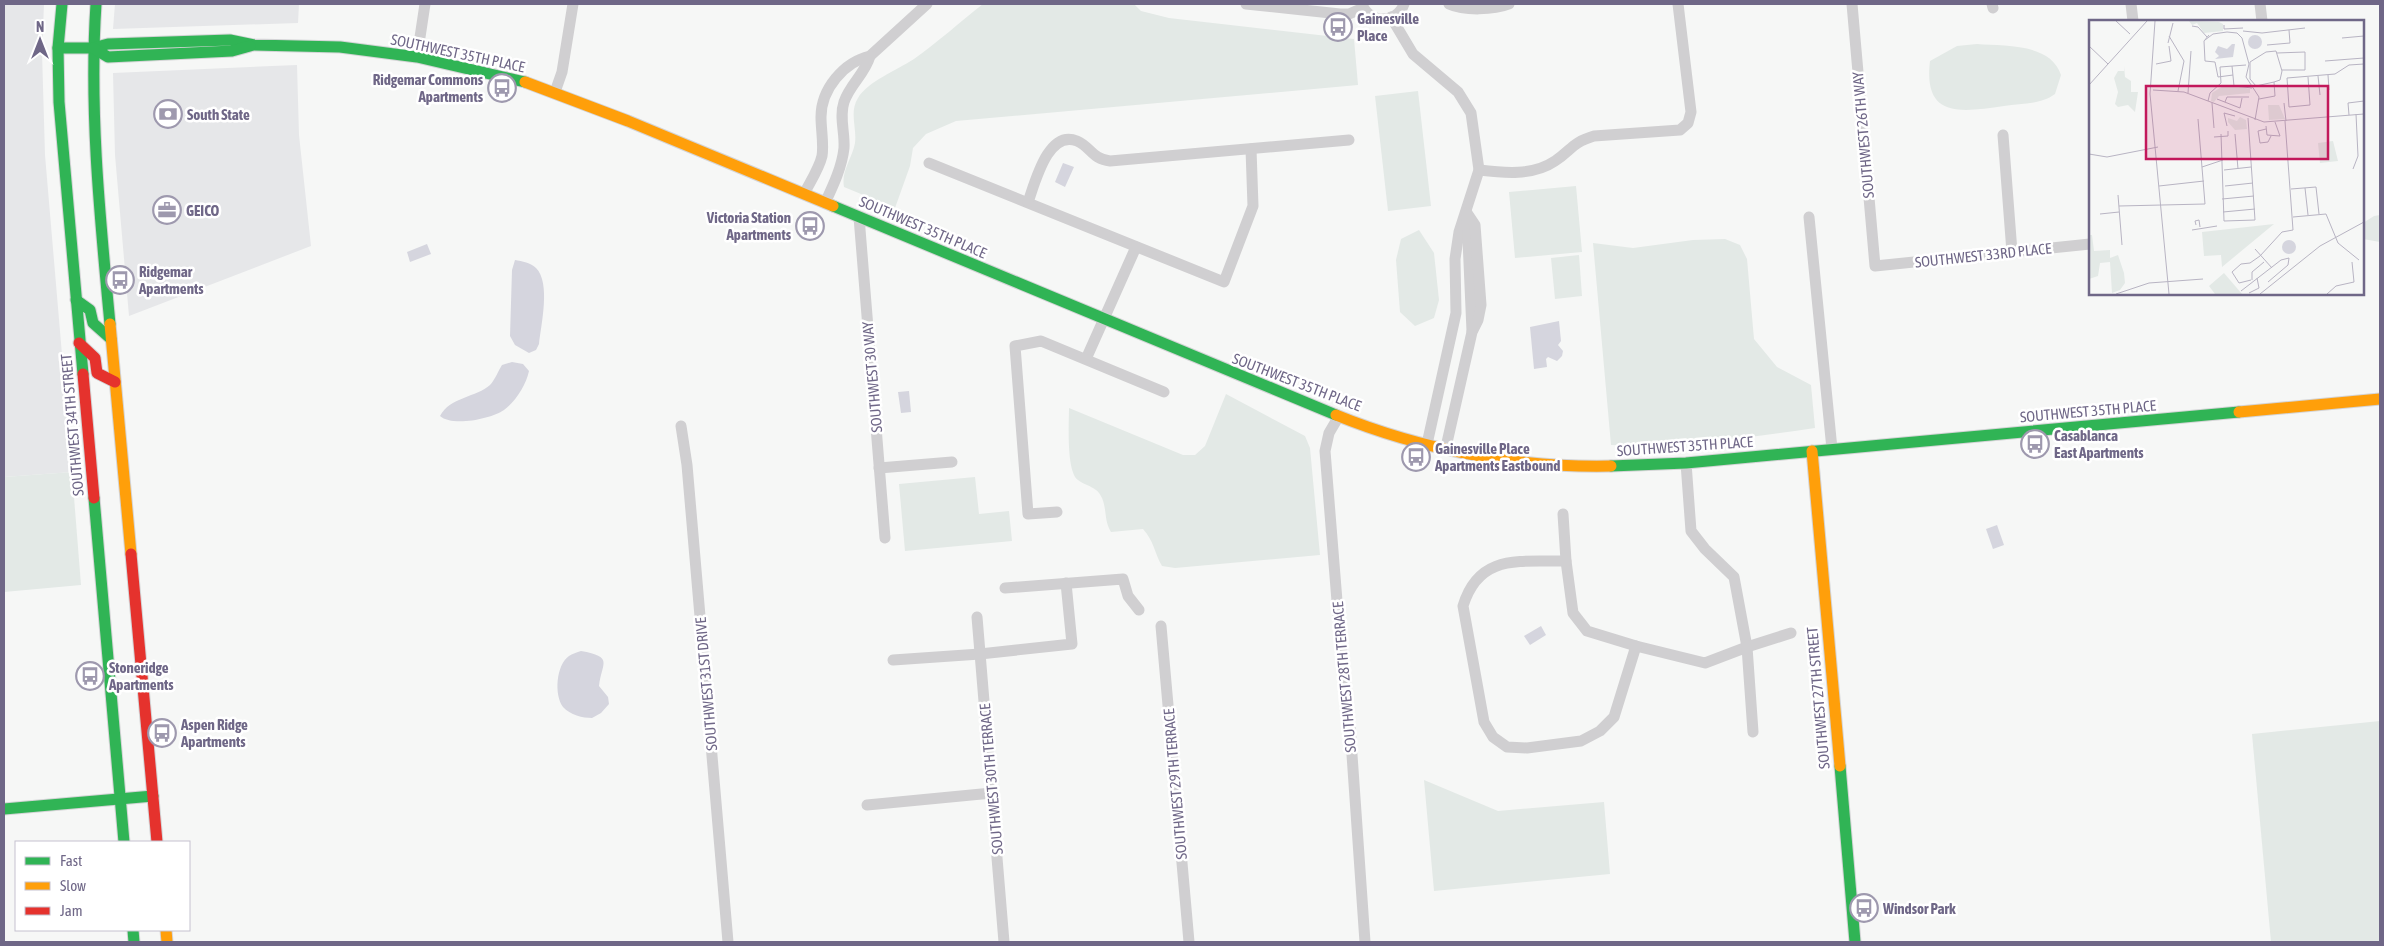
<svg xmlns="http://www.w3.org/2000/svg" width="2384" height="946" viewBox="0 0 2384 946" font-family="'Asap Condensed',sans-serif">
<rect width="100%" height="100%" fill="#f6f7f6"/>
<!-- built -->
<g fill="#e6e7e9">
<polygon points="4,4 44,4 42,52 45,155 72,472 4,477"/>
<polygon points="115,4 299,4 298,23 113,29"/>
<polygon points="297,65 299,135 311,246 129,316 115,155 113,73"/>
</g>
<!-- green -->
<g fill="#e3e9e6">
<path d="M983,4h151l7,7 28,7 185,21 4,46 -402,36 -30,13 -13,14 -3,18 -15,42 -51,-21c-3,-16 8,-28 11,-44 2,-15 -6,-31 3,-45 9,-16 39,-28 56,-39 24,-17 46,-37 69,-55z"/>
<path d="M1977,44c27,2 74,-1 84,31l-6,19c-15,11 -33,9 -51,12 -43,6 -81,13 -74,-45l27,-15z"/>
<polygon points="1418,91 1431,206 1388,211 1375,96"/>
<polygon points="1576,186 1582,252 1515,258 1509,192"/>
<polygon points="2380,215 2380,242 2363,239 2363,223 2374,216"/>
<polygon points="1419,230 1434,253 1439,300 1434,318 1415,326 1400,312 1396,260 1401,239"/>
<path d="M1725,239l15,6 7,14 7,80 23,28 34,18 4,43c-68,10 -135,19 -204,17l-18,-202 40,5 60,-8z"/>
<polygon points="1579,255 1582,296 1555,299 1551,258"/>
<path d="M1226,394l79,42 5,12 10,107 -145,13 -13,-2c-8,-14 -8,-25 -19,-37l-32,3c-7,-11 -4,-22 -9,-34 -5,-12 -15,-11 -24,-18 -12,-8 -9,-57 -9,-72l114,47h12l10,-9z"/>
<polygon points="72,472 81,585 4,592 4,477"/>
<polygon points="975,477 979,514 1009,511 1012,541 905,551 899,484"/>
<polygon points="2380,721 2380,942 2271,942 2252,734"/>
<polygon points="1424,780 1498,811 1604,802 1610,874 1434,891"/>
</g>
<!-- water -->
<g fill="#d5d5de">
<polygon points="1063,163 1074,167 1065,187 1055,182"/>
<polygon points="427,244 431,254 410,262 407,252"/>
<path d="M515,260c7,1 16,3 21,8 15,15 5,57 3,76l-3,6 -7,3 -14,-8 -5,-9 2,-66z"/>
<polygon points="1559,321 1561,341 1558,345 1563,351 1562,356 1557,361 1548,357 1546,359 1547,367 1534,369 1530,327"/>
<path d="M512,362l11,2 6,7c-3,14 -13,30 -25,39 -13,9 -52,17 -64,6 10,-19 37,-19 50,-31 5,-5 8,-14 12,-20z"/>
<polygon points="909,391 911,412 901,413 898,392"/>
<polygon points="1997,525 2004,545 1993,549 1986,529"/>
<polygon points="1541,626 1546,635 1530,645 1524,636"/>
<path d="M581,651c33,6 21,11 18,35l9,11 1,7 -8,9 -9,5c-9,0 -22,-3 -29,-11 -9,-12 -7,-42 6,-51 3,-2 8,-4 12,-5z"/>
</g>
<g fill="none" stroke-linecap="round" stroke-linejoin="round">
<defs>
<g id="fast">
<polyline points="62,4 58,48 59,102 83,374"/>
<path d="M96,4c-7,106 4,214 14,320"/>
<polyline points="58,48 93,48 108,44 230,40 254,45 340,47 417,57 525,82"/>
<polyline points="93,48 108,57 232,51 250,46"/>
<polyline points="833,206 1336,415"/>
<polyline points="76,300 90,310 93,323 111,339"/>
<polyline points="1611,466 1686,463 2239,412"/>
<polyline points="94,498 124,842"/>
<polyline points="1840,766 1855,942"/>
<polyline points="4,809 153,796"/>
<polyline points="133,930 134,942"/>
</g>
<g id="slow">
<polyline points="525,82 628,121 833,206"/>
<polyline points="110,324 131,554"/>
<polyline points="2239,412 2380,399"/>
<path d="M1336,415c86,35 182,53 275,51"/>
<polyline points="1812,451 1840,766"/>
<polyline points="166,930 167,942"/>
</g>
<g id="jam">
<polyline points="79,343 95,358 97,373 115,382"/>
<polyline points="83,374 94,498"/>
<polyline points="131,554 157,842"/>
</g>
</defs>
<!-- fast casing -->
<use href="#fast" stroke="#d4d4d6" stroke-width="13"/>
<!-- slow casing -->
<use href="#slow" stroke="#d4d4d6" stroke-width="13"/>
<!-- jam casing -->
<use href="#jam" stroke="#d4d4d6" stroke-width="13"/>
<!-- street -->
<g stroke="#d0cfd1" stroke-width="11">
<polyline points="1246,4 1340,14 1349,14 1363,8"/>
<path d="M1362,4c7,20 35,20 42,0"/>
<path d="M1449,4c15,7 45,6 60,0"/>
<polyline points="1852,4 1875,266 2090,244"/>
<polyline points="1992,4 1993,8"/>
<polyline points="2131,4 2133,21"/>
<polyline points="2260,4 2262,21"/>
<polyline points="1391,17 1413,54 1458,92 1471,113 1479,170 1459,232 1455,259 1456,313 1427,444"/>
<polyline points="417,57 425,4"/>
<polyline points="555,92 562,72 573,4"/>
<polyline points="2003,135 2012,252"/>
<polyline points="929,163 1224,282 1253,206 1251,149"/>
<path d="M1479,170c25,3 54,6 76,-9 17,-11 16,-18 39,-25l86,-6 8,-7 3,-11 -13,-108"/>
<path d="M804,194c6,-12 15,-25 18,-38 2,-12 -1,-26 -1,-39 0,-28 23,-55 49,-61l57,-52"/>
<path d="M1028,202c7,-19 20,-73 49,-61 14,6 15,18 33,20l239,-21"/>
<path d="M825,203c8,-17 17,-36 19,-55 1,-16 -5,-31 0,-46 6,-18 21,-28 26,-46"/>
<polyline points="859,217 885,538"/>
<polyline points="1467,217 1472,331"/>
<polyline points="1809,217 1832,449"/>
<polyline points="1086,359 1136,247"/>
<polyline points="1339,416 1329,433 1325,451 1339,626 1350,726 1365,942"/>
<polyline points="681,426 687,465 728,942"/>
<polyline points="1446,447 1472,332 1478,320 1481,305 1475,225 1467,213"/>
<polyline points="879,468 952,462"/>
<polyline points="1057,512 1028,514 1015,346 1041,341 1164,392"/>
<polyline points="1563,514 1566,561 1573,613 1587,631 1636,646 1705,663 1747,647 1734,577 1705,549 1691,531 1686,463"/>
<path d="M1566,561c-46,1 -87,-8 -103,45l21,116 9,15 14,10 20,1 54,-7 19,-10 14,-14 22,-71"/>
<polyline points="1005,588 1123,579 1128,596 1139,610"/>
<polyline points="977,617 1004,942"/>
<polyline points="1161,626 1189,942"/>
<polyline points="893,660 980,654 1072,644 1066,583"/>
<polyline points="1753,732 1747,647 1791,633"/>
<polyline points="867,805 992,793"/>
</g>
<!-- fast -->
<use href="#fast" stroke="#30b455" stroke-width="11"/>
<!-- slow -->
<use href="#slow" stroke="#ff9f0a" stroke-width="11"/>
<!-- jam -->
<use href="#jam" stroke="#e5322d" stroke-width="11"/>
</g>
<!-- icons -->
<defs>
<symbol id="bus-ring" viewBox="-11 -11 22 22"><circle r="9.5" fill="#fff" stroke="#9e99ae" stroke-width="1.5"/><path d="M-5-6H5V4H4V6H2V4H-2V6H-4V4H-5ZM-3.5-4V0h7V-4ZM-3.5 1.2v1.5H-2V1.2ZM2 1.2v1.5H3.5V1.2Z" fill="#9e99ae"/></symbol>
<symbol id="bank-ring" viewBox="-11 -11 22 22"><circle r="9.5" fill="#fff" stroke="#9e99ae" stroke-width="1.5"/><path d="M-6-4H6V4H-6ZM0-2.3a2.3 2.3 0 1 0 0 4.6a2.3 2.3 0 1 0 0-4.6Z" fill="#9e99ae"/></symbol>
<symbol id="office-ring" viewBox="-11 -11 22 22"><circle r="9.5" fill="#fff" stroke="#9e99ae" stroke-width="1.5"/><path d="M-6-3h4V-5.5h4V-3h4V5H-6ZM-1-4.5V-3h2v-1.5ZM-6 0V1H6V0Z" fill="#9e99ae"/></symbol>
</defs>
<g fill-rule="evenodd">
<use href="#bus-ring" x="1322" y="11" width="32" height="32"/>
<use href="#bus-ring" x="486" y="72" width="32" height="32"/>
<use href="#bank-ring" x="152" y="98" width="32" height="32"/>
<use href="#office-ring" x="151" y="194" width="32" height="32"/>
<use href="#bus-ring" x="794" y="210" width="32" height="32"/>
<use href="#bus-ring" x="104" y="264" width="32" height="32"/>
<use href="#bus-ring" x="2019" y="428" width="32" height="32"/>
<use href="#bus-ring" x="1400" y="441" width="32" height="32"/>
<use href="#bus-ring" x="74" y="660" width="32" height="32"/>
<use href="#bus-ring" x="146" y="717" width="32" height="32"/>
<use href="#bus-ring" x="1848" y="892" width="32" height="32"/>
</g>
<g text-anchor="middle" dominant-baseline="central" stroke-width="5" stroke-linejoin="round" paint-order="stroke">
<!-- poi labels -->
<g font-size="15" font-weight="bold" fill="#6f6787" stroke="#fff" text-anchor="start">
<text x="1357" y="18">Gainesville<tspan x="1357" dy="17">Place</tspan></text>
<text x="483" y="79" text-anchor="end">Ridgemar Commons<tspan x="483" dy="17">Apartments</tspan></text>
<text x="187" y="114">South State</text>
<text x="186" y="210">GEICO</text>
<text x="791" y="217" text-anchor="end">Victoria Station<tspan x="791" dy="17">Apartments</tspan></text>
<text x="139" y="271">Ridgemar<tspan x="139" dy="17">Apartments</tspan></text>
<text x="2054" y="435">Casablanca<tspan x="2054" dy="17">East Apartments</tspan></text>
<text x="1435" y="448">Gainesville Place<tspan x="1435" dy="17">Apartments Eastbound</tspan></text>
<text x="109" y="667">Stoneridge<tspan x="109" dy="17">Apartments</tspan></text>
<text x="181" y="724">Aspen Ridge<tspan x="181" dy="17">Apartments</tspan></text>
<text x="1883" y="908">Windsor Park</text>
</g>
<!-- street labels -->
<g font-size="15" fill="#6f6787" stroke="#fff">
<text transform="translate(458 53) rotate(12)">SOUTHWEST 35TH PLACE</text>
<text transform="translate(1863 135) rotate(-95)">SOUTHWEST 26TH WAY</text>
<text transform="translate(923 227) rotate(23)">SOUTHWEST 35TH PLACE</text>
<text transform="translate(1983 255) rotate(-6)">SOUTHWEST 33RD PLACE</text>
<text transform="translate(872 377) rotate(-95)">SOUTHWEST 30 WAY</text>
<text transform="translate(1297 382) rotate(21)">SOUTHWEST 35TH PLACE</text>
<text transform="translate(2088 411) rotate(-5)">SOUTHWEST 35TH PLACE</text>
<text transform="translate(72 425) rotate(-95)">SOUTHWEST 34TH STREET</text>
<text transform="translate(1685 446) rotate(-4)">SOUTHWEST 35TH PLACE</text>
<text transform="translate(1344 677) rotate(-95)">SOUTHWEST 28TH TERRACE</text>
<text transform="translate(706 684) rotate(-95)">SOUTHWEST 31ST DRIVE</text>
<text transform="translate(1818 698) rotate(-95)">SOUTHWEST 27TH STREET</text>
<text transform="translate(991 779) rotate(-95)">SOUTHWEST 30TH TERRACE</text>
<text transform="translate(1175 784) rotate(-95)">SOUTHWEST 29TH TERRACE</text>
</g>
</g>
<!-- overview -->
<g transform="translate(2089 20)">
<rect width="275" height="275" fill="#f6f7f6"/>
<path d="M100,1l30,1 4,2v7l-19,2 -7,-10 -5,2zM35,46l1,11 6,4v11h7l-3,20 -7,-7 -10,2 -3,-3 3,-12 -4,-14 4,-7h6zM143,65l18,4v4l-31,3 -5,6 -3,-1 1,-8 11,-7zM179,85h11l6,14 -16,1zM151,97l6,3 1,9 -12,1 -7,-8v-4l9,3zM244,121l5,20 -18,2 -2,-20zM185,204l-52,43 -1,-12 -17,1 -2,-24zM0,215h3l2,16 16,-1v8l8,-3 6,18 1,10 -5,7 -8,3 -2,-31 -10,1 -2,13 -9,3zM135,253l18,21h-27l-6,-8z" fill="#e3e9e6"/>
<path d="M159 22a7 7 0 1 1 14 0a7 7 0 1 1-14 0ZM143,24h3l-2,13 -18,2 4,-3 -4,-4 3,-6 9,3zM193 227a7 7 0 1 1 14 0a7 7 0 1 1-14 0Z" fill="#d5d5de"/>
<path fill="none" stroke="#b8b4c3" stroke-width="1" d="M27,1l14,13M66,1l-5,73 19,200M135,5v4l19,-1M103,6l6,1 9,10M154,11l19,2 43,-5M120,15l-5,6 1,20 10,1 3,15 15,-2M80,16l15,25 -6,30M253,18l22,-2M116,20l8,-6 14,-2 10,1 5,5 7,26 -3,13 13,20 -4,23M79,23l5,-20M178,25l23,-2 -1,-13M0,26l19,18M188,33l28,-1v18h-23M236,41l39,-3M67,44l15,-3 -2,-15M143,46l2,20 18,2M131,47l26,-2M239,55l1,15M229,56l2,19M219,57l2,28 -21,2 -2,-29 48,-4 14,-9 15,-1M0,65l58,-64M64,70l31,2 80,30 100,-8M99,73l3,-42M128,79l23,9 2,-10M170,79l16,-3 -1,-14 -18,4 -6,-7v-17l16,-10 10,-1 6,20 -2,9 -6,2M119,81l2,-8 11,-10 -1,-16M136,82l2,-5h22M123,83l2,25M195,83l2,18M260,95l-1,-12 16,-2M138,106l-3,-13 11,3M177,106l1,9 13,1 -5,-14M177,109l-8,2 2,12 8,-1 3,-6M132,114l3,87 31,-1 -7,-102M146,114l3,35M125,117l14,-1v-5M0,134l18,3 51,-10M113,147l21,-7M264,149l5,-13 -2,-42M135,150l27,-3M70,166l45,-5M136,166l28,-3M216,168l3,27M202,169l25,-2 3,27M29,175l4,50M133,179l32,-3M30,186l86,-2 -7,-85M134,192l32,-3M11,194l19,-2M204,197l33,-3 12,29 21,17M107,205l-1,-4 4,-1 1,7M103,210l25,-4M166,229l17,19M162,260l-12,3 -7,-11 9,-8 9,-1 10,-7 22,-24 11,-2 -8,-109M163,260v-8l12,-10M152,271l40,-31 8,-2 -1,7 -20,17M160,273l10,-5 -2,-10M27,274l33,-11 54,-4M171,274l60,-48 44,-24M238,274l9,-8 18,-4 -2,-20"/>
<path fill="#c2185b" fill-opacity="0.15" stroke="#c2185b" stroke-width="2.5" d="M57,66h182v73h-182z"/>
<rect width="275" height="275" fill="none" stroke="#6f6787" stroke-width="2.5"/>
</g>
<!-- border -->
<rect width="2384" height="946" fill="none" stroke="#6f6787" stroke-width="10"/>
<!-- legend -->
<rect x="15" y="841" width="175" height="90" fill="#ffffff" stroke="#c5c2cf"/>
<rect x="25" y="857" width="25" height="8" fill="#30b455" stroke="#c5c2cf"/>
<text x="60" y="866" font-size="15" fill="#6f6787">Fast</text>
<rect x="25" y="882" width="25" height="8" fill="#ff9f0a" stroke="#c5c2cf"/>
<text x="60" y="891" font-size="15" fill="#6f6787">Slow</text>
<rect x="25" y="907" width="25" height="8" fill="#e5322d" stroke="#c5c2cf"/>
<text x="60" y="916" font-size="15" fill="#6f6787">Jam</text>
<!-- north arrow -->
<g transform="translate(40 40)" stroke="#ffffff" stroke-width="4" paint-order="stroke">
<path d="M0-4L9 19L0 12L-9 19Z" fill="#6f6787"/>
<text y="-8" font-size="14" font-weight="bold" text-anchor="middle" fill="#6f6787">N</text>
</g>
</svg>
